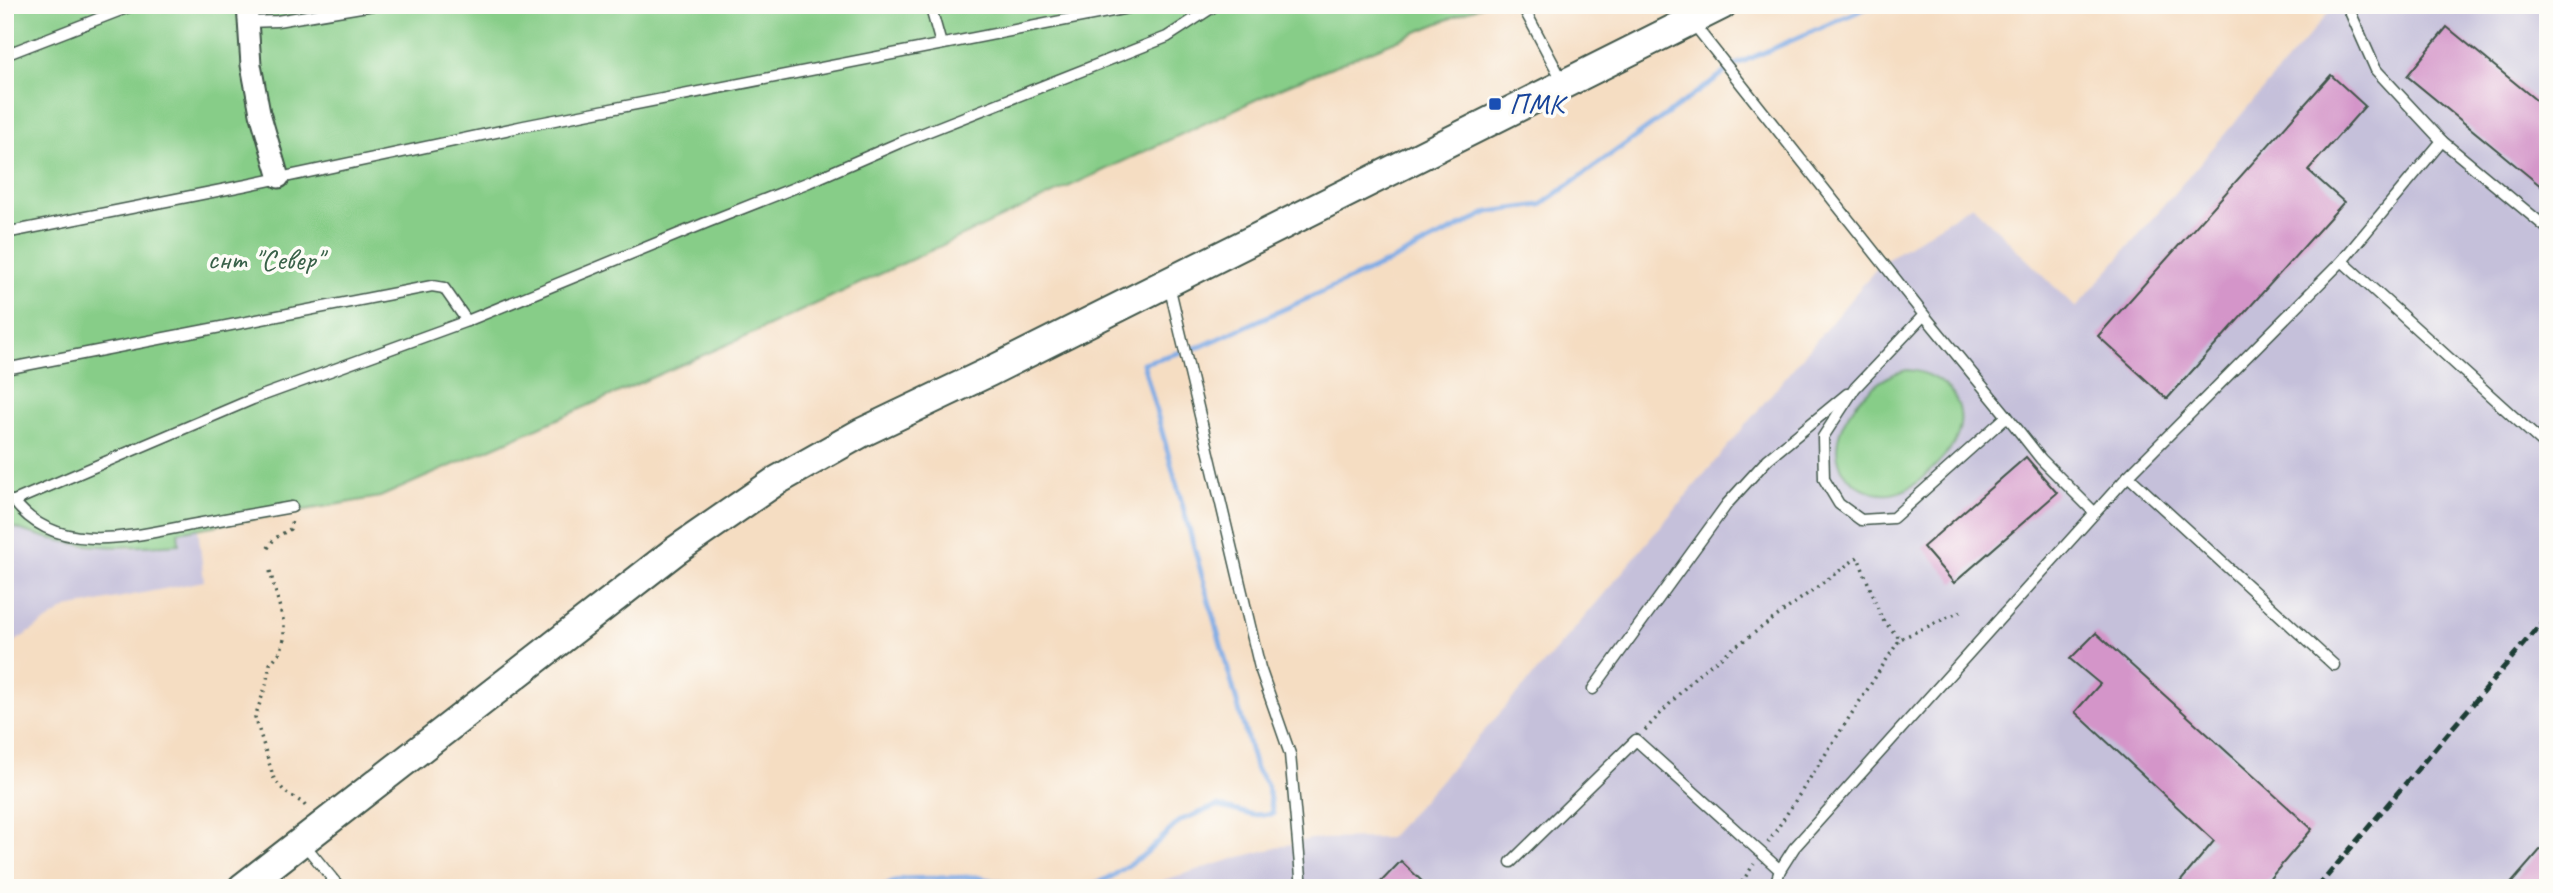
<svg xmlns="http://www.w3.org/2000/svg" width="2553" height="893" viewBox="0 0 2553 893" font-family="Caveat,sans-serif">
<rect width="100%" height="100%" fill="#fdfcf7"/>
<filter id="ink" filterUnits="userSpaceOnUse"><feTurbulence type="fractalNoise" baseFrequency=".0143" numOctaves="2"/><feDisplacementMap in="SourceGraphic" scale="14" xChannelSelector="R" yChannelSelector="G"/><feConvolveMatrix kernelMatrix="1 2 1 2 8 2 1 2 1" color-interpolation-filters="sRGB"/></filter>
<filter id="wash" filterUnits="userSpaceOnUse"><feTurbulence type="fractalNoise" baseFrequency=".00686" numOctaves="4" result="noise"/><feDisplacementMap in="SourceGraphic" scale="28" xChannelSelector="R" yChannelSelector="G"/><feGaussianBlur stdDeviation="1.57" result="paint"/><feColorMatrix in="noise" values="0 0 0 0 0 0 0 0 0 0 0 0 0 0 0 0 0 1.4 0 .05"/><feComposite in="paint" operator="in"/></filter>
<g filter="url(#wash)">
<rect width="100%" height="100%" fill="#f5ddc2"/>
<!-- industrial -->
<g fill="#c5c0da">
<polygon points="2335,5 2548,5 2548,888 1147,888 1164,880 1240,857 1310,839 1389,838 1572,632 1881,263 1972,205 2076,308"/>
<polygon points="5,524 32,534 84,546 128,548 179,543 178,532 198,528 204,581 67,608 5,648"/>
</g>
<!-- green -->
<g fill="#87cd88" stroke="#53855e" stroke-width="2">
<path d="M14,5h1469l-200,82 -534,248 -369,162 -202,35 1,12c-65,5 -112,5 -174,-20v-516z"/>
<path d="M1907,370c33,2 62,29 51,64 -4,13 -13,21 -21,30 -19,20 -41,39 -70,26 -66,-30 -9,-110 40,-120z"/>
</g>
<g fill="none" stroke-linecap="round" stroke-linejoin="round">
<!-- stream -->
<g stroke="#7ba9e4" stroke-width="5">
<polyline points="877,888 903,879 975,877 1028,888"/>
<polyline points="1084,888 1111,877 1145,854 1181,820 1217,806 1253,815 1273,814 1267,785 1255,767 1143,363 1202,346 1395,259 1489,212 1541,205 1735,65 1873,5"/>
</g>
</g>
<g id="blocks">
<!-- building -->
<g fill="#d495c9">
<polygon points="2447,27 2548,110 2548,192 2407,76"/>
<polygon points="2331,75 2365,106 2308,170 2344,202 2167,399 2098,336"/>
<polygon points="2026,457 2057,493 1954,583 1923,547"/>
<polygon points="2096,633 2312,829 2262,888 2175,888 2214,841 2075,712 2100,684 2070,659"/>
<polygon points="2548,841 2548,888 2507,888"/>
<polygon points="1401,861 1429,888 1375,888"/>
</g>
</g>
</g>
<g filter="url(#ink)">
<use href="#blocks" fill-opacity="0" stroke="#3f5549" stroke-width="2"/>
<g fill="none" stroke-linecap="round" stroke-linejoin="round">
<defs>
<g id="lane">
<polyline points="930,5 941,44"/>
<polyline points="1074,5 1078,17"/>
<polyline points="1522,5 1563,82"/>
<polyline points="247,22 277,21 373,5"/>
<polyline points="1692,22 1924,315 2007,416 1893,518 1861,520 1839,504 1824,479 1823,437 1855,388 1924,315"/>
<polyline points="5,55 134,5"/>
<polyline points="2442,141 2548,229"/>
<polyline points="5,233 247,185 524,126 1143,5"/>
<polyline points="2342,261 2548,448"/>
<polyline points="1169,285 1260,668 1290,754 1302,888"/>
<polyline points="5,369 432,286 444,288 467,321"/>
<polyline points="2007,416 2041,459 2095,513"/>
<polyline points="2128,476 2334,665"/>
<path d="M5,501h9c42,56 119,35 177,24 34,-6 67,-12 101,-18"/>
<polyline points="14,501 253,399 467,321 708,222 809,182 901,142 1167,37 1216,5"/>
<polyline points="1593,689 1727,504 1768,459 1847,394"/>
<polyline points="304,844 340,888"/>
<polyline points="1511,862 1636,740 1780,870"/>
<polyline points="1774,888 1780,870 1794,848 2128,476 2342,261 2442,141 2376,70 2347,5"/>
</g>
<polyline id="street" points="247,5 251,65 260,113 279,178"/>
<polyline id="secondary" points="242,888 675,551 776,481 861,433 989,372 1722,5"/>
</defs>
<!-- lane casing -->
<use href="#lane" stroke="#3f5549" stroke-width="13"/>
<!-- street casing -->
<use href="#street" stroke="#3f5549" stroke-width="23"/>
<!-- secondary casing -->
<use href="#secondary" stroke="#3f5549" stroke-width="32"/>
<!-- path -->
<g stroke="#3f5549" stroke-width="3.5" stroke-dasharray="2 5" stroke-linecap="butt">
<polyline points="268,548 274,539 290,529 292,519"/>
<polyline points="270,571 284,623 284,639 281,651 270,664 266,685 255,717 274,779 285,792 303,803 307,808"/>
<polyline points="1645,730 1698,674 1858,557 1882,619 1900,639"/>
<polyline points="1768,843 1900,639 1962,611"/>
<polyline points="1738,888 1754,864"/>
</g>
<!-- lane -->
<use href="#lane" stroke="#fff" stroke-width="10"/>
<!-- street -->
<use href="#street" stroke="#fff" stroke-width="19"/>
<!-- secondary -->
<use href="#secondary" stroke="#fff" stroke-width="28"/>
<!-- rail -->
<polyline stroke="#1f3d34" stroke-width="5" stroke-dasharray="10 5" stroke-linecap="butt" points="2317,888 2548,615"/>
</g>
</g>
<!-- markers -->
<rect fill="#1a4fb4" stroke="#fdfcf7" stroke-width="2.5" x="1488" y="97" width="14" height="14" rx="3.5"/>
<g text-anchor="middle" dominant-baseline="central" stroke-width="7" stroke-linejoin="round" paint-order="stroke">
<!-- transit labels -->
<g font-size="30" fill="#164399" stroke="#fdfcf7" text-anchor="start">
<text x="1509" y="104">ПМК</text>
</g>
<!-- park labels -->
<g font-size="30" fill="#396149" stroke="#fdfcf7">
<text x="265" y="259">снт "Север"</text>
</g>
</g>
<!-- margin -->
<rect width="2553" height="893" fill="none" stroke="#fdfcf7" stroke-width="28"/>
</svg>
